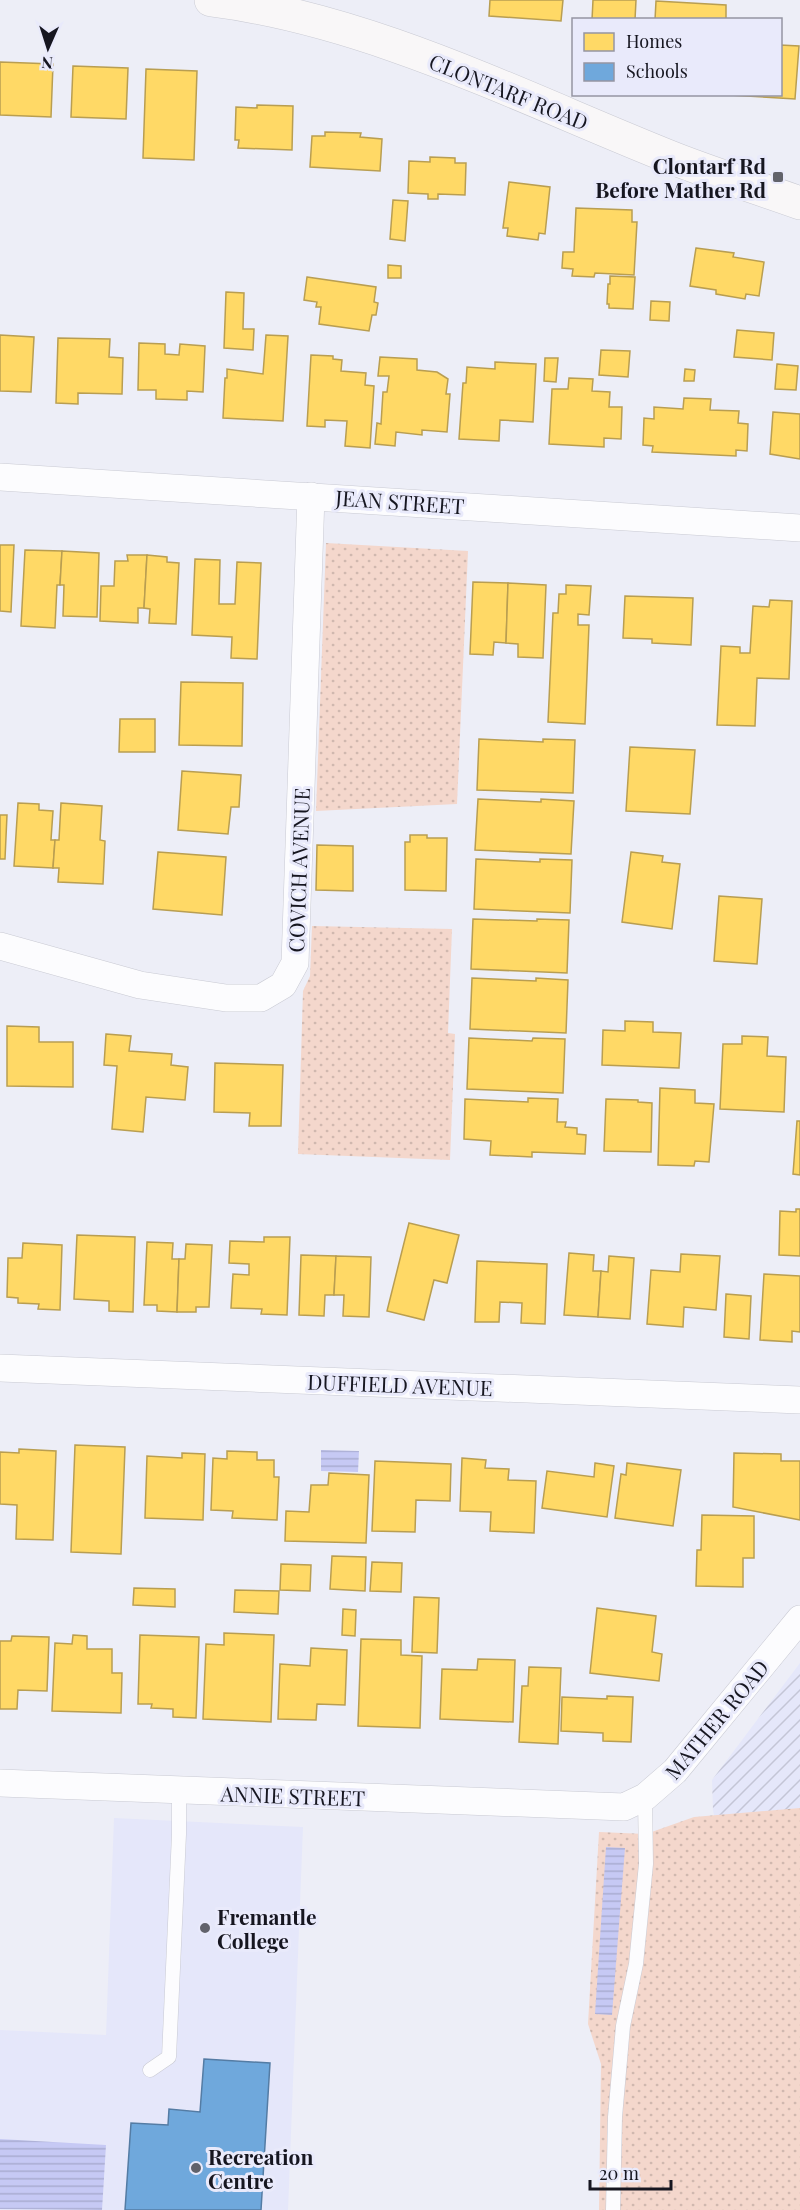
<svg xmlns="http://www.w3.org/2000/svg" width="800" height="2210" viewBox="0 0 800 2210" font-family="'Playfair Display',serif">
<defs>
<pattern id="industrial-furrows" width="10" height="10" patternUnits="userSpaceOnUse" patternTransform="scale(1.5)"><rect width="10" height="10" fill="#e5e7fa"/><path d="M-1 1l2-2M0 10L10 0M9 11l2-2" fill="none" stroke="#c4c5d6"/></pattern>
<pattern id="grass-dots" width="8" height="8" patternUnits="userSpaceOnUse" patternTransform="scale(1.5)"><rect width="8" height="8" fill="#f4d7cc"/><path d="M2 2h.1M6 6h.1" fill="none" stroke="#d0b8af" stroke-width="1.8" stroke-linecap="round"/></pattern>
<pattern id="water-rules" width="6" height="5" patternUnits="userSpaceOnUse" patternTransform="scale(1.5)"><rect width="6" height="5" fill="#c6c9f4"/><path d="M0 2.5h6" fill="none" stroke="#a9acd1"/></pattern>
</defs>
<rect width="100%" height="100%" fill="#edeef7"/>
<!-- built -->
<polygon fill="#e5e7fa" points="114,1818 303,1827 288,2210 0,2210 0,2030 106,2035"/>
<!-- industrial -->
<polygon fill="url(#industrial-furrows)" points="800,1663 800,1876 727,1884 713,1810 712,1780"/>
<!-- grass -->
<g fill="url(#grass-dots)">
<polygon points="326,543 468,551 457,804 316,811"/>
<polygon points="312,926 452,929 448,1033 455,1034 450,1160 298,1154 303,991 310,976"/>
<polygon points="800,1808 800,2210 599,2210 601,2064 588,2024 599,1832 646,1834 694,1817"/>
</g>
<!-- water -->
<g fill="url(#water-rules)">
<polygon points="321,1450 359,1451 358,1472 321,1471"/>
<polygon points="606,1847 625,1848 612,2015 595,2014"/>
<polygon points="0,2139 106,2145 102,2210 0,2209"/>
</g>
<!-- homes -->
<g fill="#ffd966" stroke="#b99e51" stroke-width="1.5">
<polygon points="490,0 563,0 561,21 489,16"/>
<polygon points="593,0 636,0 635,20 592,20"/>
<polygon points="656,1 726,5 726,20 655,20"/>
<polygon points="780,45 799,46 795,99 729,95 780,94"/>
<polygon points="0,62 53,64 51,117 0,115"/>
<polygon points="73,66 128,68 126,119 71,117"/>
<polygon points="146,69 197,71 194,160 143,158"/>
<polygon points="257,105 293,106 292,150 238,148 239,140 235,140 236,107 257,108"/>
<polygon points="325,132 361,133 360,137 382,139 380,171 310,167 312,136 325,136"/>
<polygon points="430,157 455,158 455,163 466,163 465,195 438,194 438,199 428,199 428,194 408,193 409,161 430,162"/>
<polygon points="509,182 550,187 545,234 539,233 538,240 507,236 508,228 503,228"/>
<polygon points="393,200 408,201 405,241 390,239"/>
<polygon points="576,208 632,210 632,222 637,222 634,275 595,273 594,277 572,276 573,269 562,268 563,252 574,252"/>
<polygon points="696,248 734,253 733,257 764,262 759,296 746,294 745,299 716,294 716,290 690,286"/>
<polygon points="388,265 401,266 401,278 388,278"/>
<polygon points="610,276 635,277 633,309 609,308 609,304 607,304 608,284 610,284"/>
<polygon points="307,277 376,287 374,302 378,303 376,315 372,315 369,331 319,324 321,307 316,307 317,302 304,300"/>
<polygon points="226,292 244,293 243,329 254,329 253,350 224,348"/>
<polygon points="651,301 670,302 669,321 650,320"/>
<polygon points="737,330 774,333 772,360 734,357"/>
<polygon points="0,335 34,337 31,392 0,391"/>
<polygon points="266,335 288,336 283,421 223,418 225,378 227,378 227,369 263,374"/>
<polygon points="58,338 110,339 109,357 123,358 122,394 78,393 78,404 56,403"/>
<polygon points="139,343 165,344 165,354 179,355 180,344 205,346 203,392 187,391 187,400 156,399 156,390 138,390"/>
<polygon points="601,350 630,351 628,377 599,375"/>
<polygon points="311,355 333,356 333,359 342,360 341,371 366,373 365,385 374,386 370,448 345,446 347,421 325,420 325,427 307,426"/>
<polygon points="380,357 417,359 417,370 437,372 448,379 446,394 450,394 447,432 422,430 422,435 396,432 395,446 375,444 377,423 381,424 383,392 387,392 389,376 378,376"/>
<polygon points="545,358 558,358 556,382 544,381"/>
<polygon points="495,362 536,364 533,422 500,420 499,441 459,439 463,383 466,383 467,367 495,369"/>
<polygon points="777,364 798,366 796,390 775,389"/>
<polygon points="685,369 695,370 694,381 684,381"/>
<polygon points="569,378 593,379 592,391 610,392 609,407 622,407 621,439 604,438 604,447 549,444 552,389 568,389"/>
<polygon points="684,398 711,399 710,410 739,411 738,423 748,424 747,451 736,450 736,456 652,452 653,446 643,445 644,418 654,419 654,407 683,409"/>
<polygon points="773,412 800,414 800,459 770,454"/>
<polygon points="0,545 14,545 11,612 0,611"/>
<polygon points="25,550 62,551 60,585 57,585 55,628 21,626"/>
<polygon points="62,551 99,553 97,617 63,616 64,585 60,585"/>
<polygon points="127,555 147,555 144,608 138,608 138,623 100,621 101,586 114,586 115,561 128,561"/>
<polygon points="147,555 167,557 167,562 179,563 176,624 149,623 150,609 144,608"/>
<polygon points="195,559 220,560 219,604 235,604 237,562 261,563 257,659 231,658 232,637 192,635"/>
<polygon points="473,582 508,583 506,643 494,642 493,655 470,654"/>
<polygon points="508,583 546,585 543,658 518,657 518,644 506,643"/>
<polygon points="566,585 591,586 589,615 578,614 578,625 589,625 585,724 548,722 553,613 558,613 559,594 566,594"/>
<polygon points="625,596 693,598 691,645 652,643 652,639 623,638"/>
<polygon points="770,600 792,601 789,679 757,678 755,726 717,725 721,646 740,647 740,653 750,653 753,606 769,607"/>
<polygon points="181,682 243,683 242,746 179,745"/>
<polygon points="120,719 155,719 155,752 119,752"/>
<polygon points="479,739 543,742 543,739 575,740 573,793 477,790"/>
<polygon points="630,747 695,750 690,814 626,811"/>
<polygon points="182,771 241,775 239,807 231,807 228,834 178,830"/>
<polygon points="478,799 541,802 541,799 574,801 571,854 475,850"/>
<polygon points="18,803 39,804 39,810 53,811 51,840 55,840 53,868 14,866"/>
<polygon points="61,803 102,806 100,840 105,841 103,884 58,882 59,868 53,868 55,840 59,840"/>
<polygon points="0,815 7,815 5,859 0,859"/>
<polygon points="410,835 427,835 427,838 447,838 446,891 405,890 405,842 410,842"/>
<polygon points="317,845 353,846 353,891 316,890"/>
<polygon points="158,852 226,857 222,915 153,909"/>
<polygon points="631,852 663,856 662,862 680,864 672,929 622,922"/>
<polygon points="476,859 540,862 540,859 572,860 570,913 474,909"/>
<polygon points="719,896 762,899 757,964 714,961"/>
<polygon points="473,919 537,921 537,919 569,920 567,973 471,969"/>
<polygon points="472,978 536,981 536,978 568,980 566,1033 470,1029"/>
<polygon points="625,1021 653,1022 653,1032 681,1033 679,1068 602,1065 603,1030 625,1031"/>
<polygon points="7,1026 39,1027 39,1042 73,1042 73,1087 7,1086"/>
<polygon points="106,1034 131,1036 129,1051 172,1054 171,1065 188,1067 185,1100 146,1097 143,1132 112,1129 117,1066 104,1065"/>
<polygon points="742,1036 768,1037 767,1056 786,1057 784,1112 720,1109 723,1044 742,1044"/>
<polygon points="469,1038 532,1041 533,1038 565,1039 563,1093 467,1089"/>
<polygon points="215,1063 283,1065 281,1126 249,1126 250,1113 214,1112"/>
<polygon points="660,1088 695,1090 695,1103 714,1104 709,1162 695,1161 694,1166 658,1165"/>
<polygon points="528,1098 558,1099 557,1122 566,1122 565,1127 577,1128 577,1134 586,1135 585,1154 532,1152 532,1157 490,1155 491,1141 464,1139 465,1099 528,1102"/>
<polygon points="606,1099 638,1100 638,1102 652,1103 651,1152 604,1151"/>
<polygon points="797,1121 800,1121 800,1175 793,1174"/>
<polygon points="796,1209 800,1209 800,1256 779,1255 780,1211 796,1212"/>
<polygon points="409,1223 459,1235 447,1283 434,1280 424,1320 387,1311"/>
<polygon points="77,1235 135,1237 133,1312 109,1311 109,1301 74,1299"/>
<polygon points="264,1237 290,1237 287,1315 261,1314 262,1309 231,1308 233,1274 249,1275 249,1264 229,1263 230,1241 264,1242"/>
<polygon points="147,1242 173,1243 172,1259 179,1259 177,1312 157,1311 157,1305 144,1305"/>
<polygon points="23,1243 62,1245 60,1310 38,1309 39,1304 18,1303 18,1298 7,1297 8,1258 22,1258"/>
<polygon points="186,1244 212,1245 209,1307 196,1307 196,1312 177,1312 179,1259 185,1259"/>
<polygon points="569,1253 594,1255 593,1271 601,1271 598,1317 564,1315"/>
<polygon points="681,1254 720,1256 716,1310 684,1307 683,1327 647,1324 651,1270 680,1272"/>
<polygon points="301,1255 336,1256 334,1295 325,1295 324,1316 299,1315"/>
<polygon points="336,1256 371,1257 369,1317 343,1316 344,1295 334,1295"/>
<polygon points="609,1256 634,1258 630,1319 598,1317 601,1271 608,1272"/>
<polygon points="477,1261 547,1264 545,1324 521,1323 522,1303 500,1302 499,1322 475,1322"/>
<polygon points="764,1274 800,1276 800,1332 792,1331 792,1342 760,1340"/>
<polygon points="726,1294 751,1296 749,1339 724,1337"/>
<polygon points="75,1445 125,1447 121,1554 71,1552"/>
<polygon points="19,1449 56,1451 53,1540 16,1539 17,1505 0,1504 0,1452 19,1453"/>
<polygon points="227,1451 257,1452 257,1460 274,1460 274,1477 279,1477 277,1520 232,1518 233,1511 211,1510 213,1458 227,1459"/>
<polygon points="182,1453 205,1454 203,1520 145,1518 147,1456 182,1458"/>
<polygon points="734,1453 781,1454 781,1461 800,1461 800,1520 733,1507"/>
<polygon points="462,1458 486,1460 485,1468 509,1469 508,1480 536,1481 534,1533 490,1531 491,1512 460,1511"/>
<polygon points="375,1461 451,1464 450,1501 416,1500 415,1532 372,1531"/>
<polygon points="595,1463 614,1466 607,1517 542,1508 547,1471 594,1477"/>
<polygon points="627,1463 681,1470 673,1526 615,1518 621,1474 626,1475"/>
<polygon points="329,1473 369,1475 366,1543 285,1541 286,1511 309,1512 311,1485 328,1485"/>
<polygon points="702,1515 754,1516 754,1558 743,1558 743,1587 696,1586 697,1550 701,1550"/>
<polygon points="332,1556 366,1557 365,1591 330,1589"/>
<polygon points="372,1562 402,1563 401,1592 370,1591"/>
<polygon points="281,1564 311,1565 310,1591 280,1590"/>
<polygon points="134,1588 175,1589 175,1607 133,1605"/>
<polygon points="235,1590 279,1591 278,1614 234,1612"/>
<polygon points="414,1597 439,1598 437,1653 412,1652"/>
<polygon points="597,1608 656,1616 652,1652 662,1654 659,1681 590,1673"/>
<polygon points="343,1609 356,1610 355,1636 342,1635"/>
<polygon points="224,1633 274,1635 271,1722 203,1719 206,1644 224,1645"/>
<polygon points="73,1635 87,1636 87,1649 112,1649 112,1673 122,1673 121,1713 52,1711 55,1643 72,1644"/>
<polygon points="140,1635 199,1637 196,1718 173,1717 173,1709 151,1708 152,1704 138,1704"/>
<polygon points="12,1636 49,1637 47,1691 18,1690 17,1709 0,1709 0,1641 11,1641"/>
<polygon points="361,1639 401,1640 401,1655 422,1656 420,1728 358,1726"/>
<polygon points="311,1648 347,1650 345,1705 317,1704 316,1720 278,1719 280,1664 310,1666"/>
<polygon points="478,1659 515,1660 513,1722 440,1719 442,1669 477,1670"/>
<polygon points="529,1667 561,1668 558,1744 519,1742 522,1686 528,1686"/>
<polygon points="607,1696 633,1697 631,1742 603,1741 603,1733 561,1731 562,1697 607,1699"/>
</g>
<!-- schools -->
<polygon fill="#6fa8dc" stroke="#547ca4" stroke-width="1.5" points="204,2059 270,2063 261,2210 125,2210 131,2123 168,2125 169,2109 200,2112"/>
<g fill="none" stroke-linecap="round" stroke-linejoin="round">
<defs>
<g id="lane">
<polyline points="150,2070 169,2057 179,1834 179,1790"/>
<polyline points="613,2210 615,2117 623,2026 636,1964 646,1864 645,1797"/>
</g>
<g id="street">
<polyline points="0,477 800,528"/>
<polyline points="0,946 140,985 226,998 261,998 283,985 295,963 311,496"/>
<polyline points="0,1368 800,1400"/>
<polyline points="0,1783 624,1807 645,1797 675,1771 800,1619"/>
</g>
<path id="secondary" d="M211,0c161,20 315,100 464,159 41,16 83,29 125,44"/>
</defs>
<!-- lane casing -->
<use href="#lane" stroke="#c9cad3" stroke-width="15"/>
<!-- street casing -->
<use href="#street" stroke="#c9cad3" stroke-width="28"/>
<!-- secondary casing -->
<use href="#secondary" stroke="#c9cad3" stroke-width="34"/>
<!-- lane -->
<use href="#lane" stroke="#fcfcfe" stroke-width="14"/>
<!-- street -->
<use href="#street" stroke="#fcfcfe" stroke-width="27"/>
<!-- secondary -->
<use href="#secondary" stroke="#f9f7f8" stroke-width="33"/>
</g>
<!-- markers -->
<g fill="#61626b" stroke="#e9eafb" stroke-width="2">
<rect x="772" y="171" width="12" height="12" rx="3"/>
<circle cx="205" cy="1928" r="6"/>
<circle cx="196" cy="2168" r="6"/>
</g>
<g text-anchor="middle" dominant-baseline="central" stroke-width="6" stroke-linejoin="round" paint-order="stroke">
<!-- street labels -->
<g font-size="21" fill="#161620" stroke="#e9eafb">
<text transform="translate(509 91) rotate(22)">CLONTARF ROAD</text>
<text transform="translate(400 501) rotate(4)">JEAN STREET</text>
<text transform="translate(298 870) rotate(-88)">COVICH AVENUE</text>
<text transform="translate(400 1384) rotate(2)">DUFFIELD AVENUE</text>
<text transform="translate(716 1719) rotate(-50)">MATHER ROAD</text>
<text transform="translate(293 1795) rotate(2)">ANNIE STREET</text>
</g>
<!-- poi labels -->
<g font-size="21" font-weight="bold" fill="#161620" stroke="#e9eafb" text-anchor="start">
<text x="766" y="165" text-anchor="end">Clontarf Rd<tspan x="766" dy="24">Before Mather Rd</tspan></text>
<text x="217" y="1916">Fremantle<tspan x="217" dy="24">College</tspan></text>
<text x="208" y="2156">Recreation<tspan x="208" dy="24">Centre</tspan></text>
</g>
</g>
<!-- legend -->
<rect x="572" y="18" width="210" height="78" fill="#e9eafb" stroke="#9595a3" stroke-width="1.5"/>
<rect x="584" y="33" width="30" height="18" fill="#ffd966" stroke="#9595a3" stroke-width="1.5"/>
<text x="626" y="48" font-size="18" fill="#161620">Homes</text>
<rect x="584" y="63" width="30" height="18" fill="#6fa8dc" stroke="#9595a3" stroke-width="1.5"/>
<text x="626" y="78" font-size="18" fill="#161620">Schools</text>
<!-- north arrow -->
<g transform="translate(48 48) rotate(183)" stroke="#e9eafb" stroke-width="4.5" paint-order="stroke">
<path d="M0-4.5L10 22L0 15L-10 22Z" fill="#161620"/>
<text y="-9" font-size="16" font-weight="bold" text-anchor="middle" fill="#161620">N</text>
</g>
<!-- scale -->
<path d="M590 2180v9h81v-9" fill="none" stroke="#161620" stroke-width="3"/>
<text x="599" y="2180" font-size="18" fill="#161620" stroke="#e9eafb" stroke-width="4.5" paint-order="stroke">20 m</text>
</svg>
